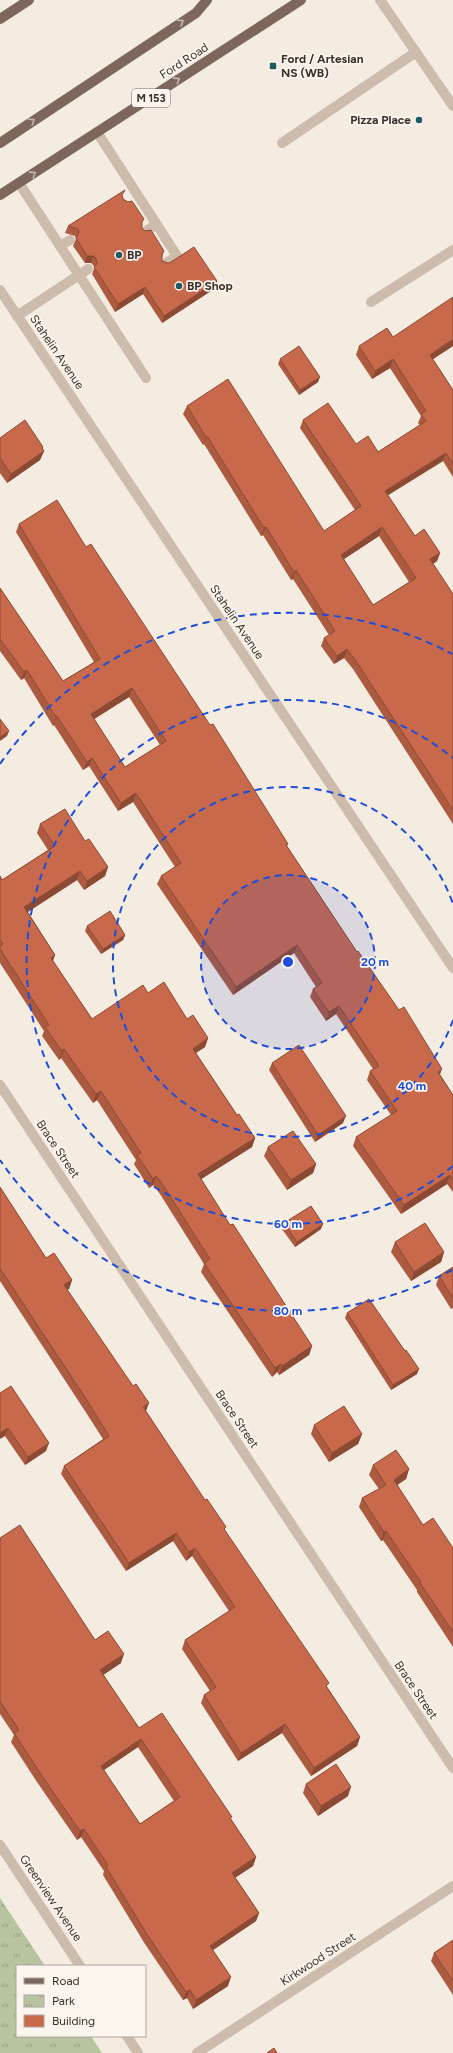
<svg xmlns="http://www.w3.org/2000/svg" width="453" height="2053" viewBox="0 0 453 2053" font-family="Figtree,sans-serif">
<defs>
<pattern id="park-tufts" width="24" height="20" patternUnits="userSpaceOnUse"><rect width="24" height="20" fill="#b8c4a0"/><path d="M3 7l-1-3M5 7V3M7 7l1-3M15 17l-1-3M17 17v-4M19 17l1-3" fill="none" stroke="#97a083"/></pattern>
</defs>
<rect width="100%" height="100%" fill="#f4ebe1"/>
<!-- park -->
<polygon fill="url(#park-tufts)" points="0,1898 45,1966 17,1966 17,2036 91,2036 102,2053 0,2053"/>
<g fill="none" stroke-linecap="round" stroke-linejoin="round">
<!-- service -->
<g stroke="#cdbbac" stroke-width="10">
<polyline points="97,132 177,256 165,264"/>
<polyline points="282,143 416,52"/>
<polyline points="19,183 146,378"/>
<polyline points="145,232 156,224"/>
<polyline points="60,246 70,240"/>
<polyline points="371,302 453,250"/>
<polyline points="17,316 88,269"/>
</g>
<!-- minor -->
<g stroke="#cdbbac" stroke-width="10">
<polyline points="380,0 453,106"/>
<polyline points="0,290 453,968"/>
<polyline points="0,1085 453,1768"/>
<polyline points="0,1845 80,1966"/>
<polyline points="127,2036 138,2053"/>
<polyline points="197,2053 453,1886"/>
</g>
<!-- primary -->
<g stroke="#7d675c" stroke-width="10">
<polyline points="0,19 29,0"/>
<polyline points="0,143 196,13 207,0"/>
<polyline points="0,195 301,0"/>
</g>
</g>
<!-- wall -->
<g fill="#ac5a40" fill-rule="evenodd">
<polygon points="123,197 123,199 142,225 142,228 164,251 162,257 162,261 168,263 217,281 214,289 162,323 143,294 115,312 92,274 94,269 94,266 91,263 85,263 73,246 76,239 75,236 65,233 68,226"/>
<path d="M393,337l60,9 -20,13 20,31v87l-10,-16 -55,34 27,41 25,17 -3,8 -4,3 20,30v230l-100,-155 -9,-11 -10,6 -13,-18 3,-8 5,-3 -36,-56 -2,1 -28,-45 -2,1 -57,-92 -1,1 -20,-31 4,-8 137,125 31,-21 -55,-82 3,-8 53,24 22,8 42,-27 -2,-2 3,-7 -31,-48 -18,11 -16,-24 3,-9zM379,536l30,46 -36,23 -29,-46z"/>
<polygon points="280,359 318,382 299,395 278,364"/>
<polygon points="0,438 43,447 43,449 44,451 40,460 7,483 0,473"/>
<path d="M19,524l67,23 202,297 -1,2 70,106 83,123 13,20v97l-6,-8 -46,30 -48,-68 3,-9 35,-22 -24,-35 3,-9 3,-2 -37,-55 -10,7 -16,-24 3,-8 3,-2 -22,-34 -61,42 -76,-111 4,-8 14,-9 -42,-65 -15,9 -29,-45 -6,4 -29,-45 -1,1 -29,-48 -3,2 -21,-29v-63l63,93 31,-19 -78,-130zM129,697l31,48 -35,22 -31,-48z"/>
<polygon points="40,824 85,841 108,867 105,876 84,890 77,880 28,912 55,955 53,961 92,1019 148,993 187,1019 208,1038 205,1047 196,1053 237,1115 255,1138 252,1147 201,1179 230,1225 312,1346 309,1355 279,1375 277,1372 272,1377 201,1272 204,1264 160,1194 153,1185 149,1188 134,1164 136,1160 97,1100 93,1103 61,1058 59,1060 42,1036 44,1031 0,963 0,876 2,880 48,850 37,833"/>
<polygon points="87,926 125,935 123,940 101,954 85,931"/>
<polygon points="272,1063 343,1123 315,1142 269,1070"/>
<polygon points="268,1147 316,1164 313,1173 287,1190 264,1156"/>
<polygon points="0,1187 46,1258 72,1280 69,1289 67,1289 146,1411 360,1737 357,1746 311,1776 282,1733 238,1761 201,1703 204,1695 210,1691 182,1649 185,1640 229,1611 192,1556 186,1561 173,1541 126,1571 61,1474 64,1466 103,1439 85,1411 0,1281"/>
<polygon points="284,1223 321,1229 295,1247 282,1229"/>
<polygon points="395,1242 444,1252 441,1262 411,1281 391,1252"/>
<polygon points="453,1267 453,1308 451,1309 436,1285 439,1276"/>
<polygon points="347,1313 417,1374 391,1390 345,1318"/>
<polygon points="0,1393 46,1451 25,1465 5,1436"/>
<polygon points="314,1425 362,1434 358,1444 329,1462 311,1434"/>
<polygon points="373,1465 409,1469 406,1479 397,1485 423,1525 453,1548 453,1647 417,1592 417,1590 383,1540 381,1541 359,1507 362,1498 379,1489 369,1475"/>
<path d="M0,1538l95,102 26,23 -18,12 36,53 92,91 25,38 -3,9 -18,11 24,36 -3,8 -43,29 15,36 -35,23 -6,-11 -4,2 -38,-56 -42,-69 1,-4 -23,-34 -4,3 -40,-58 -26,-40 3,-7 -14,-21zM138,1747l36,54 -34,23 -36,-54z"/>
<polygon points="306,1784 348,1796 318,1816 303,1793"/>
<polygon points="453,1940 453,1995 431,1961 434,1953"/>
</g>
<!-- shaded-wall -->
<g fill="#8c4a34">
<polygon points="87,256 93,256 91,263 85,263"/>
<polygon points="217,281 214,289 162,323 164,316"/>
<polygon points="145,287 143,294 115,312 118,304"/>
<polygon points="453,339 453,346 427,363 430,355"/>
<polygon points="393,359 390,368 372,379 375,371"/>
<polygon points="320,377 318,382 299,395 300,390"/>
<polygon points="207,436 204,444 203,445 206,437"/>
<polygon points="43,447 41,453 44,451 40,460 7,483 11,474"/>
<polygon points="446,453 443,461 382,499 385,491"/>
<polygon points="266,527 263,535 261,536 264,528"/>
<polygon points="382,527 379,536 338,563 341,555"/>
<polygon points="440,553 437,561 427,568 430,559"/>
<polygon points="296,570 293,579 291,580 294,572"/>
<polygon points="347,649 344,658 334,664 337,656"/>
<polygon points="27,670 24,678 21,680 24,672"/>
<polygon points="132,688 129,697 88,723 91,714"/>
<polygon points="57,716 54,725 53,726 56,717"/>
<polygon points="9,731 7,736 0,741 0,737"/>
<polygon points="92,758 89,766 83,770 87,762"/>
<polygon points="136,793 133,802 118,811 121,803"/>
<polygon points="108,867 105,876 84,890 87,881"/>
<polygon points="80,871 77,880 21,916 24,907"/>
<polygon points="125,935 123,940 101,954 103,949"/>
<polygon points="297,945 294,953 233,995 236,987"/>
<polygon points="55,955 52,963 51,958"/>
<polygon points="339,1006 336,1014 326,1021 329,1012"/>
<polygon points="208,1038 205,1047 189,1057 193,1049"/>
<polygon points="64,1049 61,1058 59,1060 62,1051"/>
<polygon points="442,1069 439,1077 438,1072"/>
<polygon points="101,1091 97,1100 93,1103 96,1094"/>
<polygon points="346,1116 343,1123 315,1142 318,1135"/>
<polygon points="255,1138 252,1147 195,1183 198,1174"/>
<polygon points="316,1164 313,1173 287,1190 291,1180"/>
<polygon points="450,1175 447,1184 401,1214 404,1205"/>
<polygon points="156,1176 153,1185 149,1188 153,1179"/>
<polygon points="323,1224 321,1229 295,1247 297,1242"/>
<polygon points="444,1252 441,1262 411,1281 414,1272"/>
<polygon points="72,1280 69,1289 61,1293 64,1285"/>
<polygon points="312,1346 309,1355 279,1375 282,1366"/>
<polygon points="281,1364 277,1372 272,1377 275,1368"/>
<polygon points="419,1369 417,1374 391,1390 393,1385"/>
<polygon points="149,1403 146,1411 143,1407"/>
<polygon points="8,1428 5,1436 0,1439 0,1433"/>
<polygon points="362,1434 358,1444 329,1462 332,1453"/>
<polygon points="49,1443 46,1451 25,1465 28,1457"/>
<polygon points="409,1469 406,1479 391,1489 394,1480"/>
<polygon points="386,1531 383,1540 381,1541 384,1532"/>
<polygon points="176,1533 173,1541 126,1571 129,1563"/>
<polygon points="195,1548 192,1556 186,1561 189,1552"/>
<polygon points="124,1654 121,1663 97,1679 100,1670"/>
<polygon points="285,1724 282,1733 238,1761 241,1753"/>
<polygon points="360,1737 357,1746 311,1776 314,1768"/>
<polygon points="141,1739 138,1747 98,1774 101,1766"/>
<polygon points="351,1787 348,1796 318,1816 321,1806"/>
<polygon points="84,1829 81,1837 77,1840 80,1831"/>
<polygon points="256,1857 253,1866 229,1882 232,1873"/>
<polygon points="259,1913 256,1921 207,1954 210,1946"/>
<polygon points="231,1977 228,1986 193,2009 196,2000"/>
<polygon points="190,1990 187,1998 183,2000 186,1992"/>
</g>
<!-- building -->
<g fill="#c8694b" stroke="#8c4a34" fill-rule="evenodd">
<polygon points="125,190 122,195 123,199 128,202 132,201 144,219 142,222 142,228 145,231 151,230 164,251 162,254 162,261 168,263 171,262 194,247 217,281 164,316 145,287 118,304 94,267 97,264 96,258 93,256 87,256 76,238 79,233 78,229 68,226"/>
<path d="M453,297v42l-23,16 23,35v74l-7,-11 -61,38 30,45 9,-7 16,24 -10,6 23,35v216l-97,-149 -9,-12 -10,7 -13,-18 11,-7 -39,-61 -2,2 -28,-45 -2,1 -57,-92 -1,1 -19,-31 41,-27 96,152 37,-25 -58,-86 25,-17 28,41 12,-8 10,16 48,-31 -5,-7 5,-3 -33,-52 -18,12 -16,-25 28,-18 6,9zM382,527l34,51 -43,27 -32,-50z"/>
<polygon points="299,346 320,377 300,390 280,359"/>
<polygon points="25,420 43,447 42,448 44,451 11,474 0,458 0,438"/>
<path d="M57,500l29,47 5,-3 119,181 3,-1 75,120 -2,1 71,107 1,-1 41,59 5,-3 38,62 -4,3 15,23v85l-3,-5 -46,30 -48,-68 41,-26 -27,-40 9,-5 -40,-60 -10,6 -16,-23 9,-6 -25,-38 -61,42 -75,-111 20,-13 -45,-70 -15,10 -29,-45 -5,4 -30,-46 -1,1 -29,-47 -3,2 -24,-33v-51l63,93 37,-22 -81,-135zM132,688l34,53 -41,26 -34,-53z"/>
<polygon points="0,719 9,731 0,737"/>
<polygon points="65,809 85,841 89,839 108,867 87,881 80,871 24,907 55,955 51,958 92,1019 143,985 148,993 164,982 187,1019 193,1015 208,1038 193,1049 237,1115 239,1114 255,1138 198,1174 230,1225 233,1224 312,1346 282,1366 281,1364 275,1368 204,1263 210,1259 163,1185 156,1176 153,1179 137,1155 141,1153 101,1091 96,1094 64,1049 62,1051 45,1027 49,1025 0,949 0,946 3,944 0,940 0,876 2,880 55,846 40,824"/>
<polygon points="110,911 125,935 103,949 87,926"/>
<polygon points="299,1045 346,1116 318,1135 272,1063"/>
<polygon points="293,1131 316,1164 291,1180 268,1147"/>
<polygon points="0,1187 46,1258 54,1253 72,1280 64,1285 133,1386 136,1384 149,1403 143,1407 205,1500 207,1499 226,1527 224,1529 329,1683 326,1686 360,1737 314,1768 285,1724 241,1753 204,1695 216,1687 185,1640 235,1607 195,1548 189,1552 176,1533 129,1563 64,1466 109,1436 88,1402 1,1270 0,1270"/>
<polygon points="311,1206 323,1224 297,1242 284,1223"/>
<polygon points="425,1223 444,1252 414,1272 395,1242"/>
<polygon points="453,1267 453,1298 439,1276"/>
<polygon points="369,1299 405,1351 406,1350 419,1369 393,1385 347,1313"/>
<polygon points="11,1386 49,1443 28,1457 8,1428 0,1433 0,1393"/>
<polygon points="344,1406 362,1434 332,1453 314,1425"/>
<polygon points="396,1450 409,1469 394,1480 423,1525 433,1518 453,1548 453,1632 420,1583 421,1582 386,1531 384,1532 362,1498 386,1485 373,1465"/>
<path d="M20,1525l75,115 13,-9 16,23 -24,16 39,58 23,-15 70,104 -2,1 26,39 -24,16 27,40 -49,33 21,31 -35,23 -6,-10 -4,2 -38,-56 -42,-69 2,-2 -24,-36 -4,2 -40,-58 -26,-40 5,-3 -19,-29v-163zM141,1739l39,58 -40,27 -39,-58z"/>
<polygon points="336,1764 351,1787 321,1806 306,1784"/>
<polygon points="453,1940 453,1981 434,1953"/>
<polygon points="274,2048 277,2053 267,2053"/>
</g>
<!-- one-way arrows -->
<defs><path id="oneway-chevron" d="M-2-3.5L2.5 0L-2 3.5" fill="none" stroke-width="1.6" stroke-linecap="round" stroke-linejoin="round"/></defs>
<g stroke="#c2b5ac">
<use href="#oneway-chevron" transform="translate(181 22) rotate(-33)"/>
<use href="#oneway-chevron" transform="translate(177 80) rotate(-33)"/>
<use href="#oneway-chevron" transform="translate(32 121) rotate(-34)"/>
<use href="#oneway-chevron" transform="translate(33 174) rotate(-33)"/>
</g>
<!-- distance rings -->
<circle cx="288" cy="962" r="87" fill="#1d4ed8" fill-opacity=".12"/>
<g fill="none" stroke="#1d4ed8" stroke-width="2" stroke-dasharray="7 5">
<circle cx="288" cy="962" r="87"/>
<path d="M453 1020A175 175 0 1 1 453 904"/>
<path d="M453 1166A262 262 0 1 1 453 758"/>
<path d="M452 1270A349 349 0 0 1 0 1160M0 764A349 349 0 0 1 452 654"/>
</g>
<!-- markers -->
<g fill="#1f5a5e" stroke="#fbf5ee" stroke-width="1.5">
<rect x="269" y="62" width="8" height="8" rx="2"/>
<circle cx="419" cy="120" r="4"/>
<circle cx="119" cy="255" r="4"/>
<circle cx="179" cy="286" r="4"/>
</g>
<g text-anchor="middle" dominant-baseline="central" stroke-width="3.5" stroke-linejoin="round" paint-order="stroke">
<!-- shield labels -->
<rect fill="#fbf5ee" stroke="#756b66" stroke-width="1" x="132" y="89" width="38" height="18" rx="3"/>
<g font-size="11" font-weight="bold" fill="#3b302b">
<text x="151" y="98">M 153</text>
</g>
<!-- poi labels -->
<g font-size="12" font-weight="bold" fill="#3b302b" stroke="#fbf5ee" text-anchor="start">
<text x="281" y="59">Ford / Artesian<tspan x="281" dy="14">NS (WB)</tspan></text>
<text x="411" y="120" text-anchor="end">Pizza Place</text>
<text x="127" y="255">BP</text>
<text x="187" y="286">BP Shop</text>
</g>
<!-- street labels -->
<g font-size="12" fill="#3b302b" stroke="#fbf5ee">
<text transform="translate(184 61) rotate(-33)">Ford Road</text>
<text transform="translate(57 352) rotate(56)">Stahelin Avenue</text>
<text transform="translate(237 622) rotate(56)">Stahelin Avenue</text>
<text transform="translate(58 1149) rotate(56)">Brace Street</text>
<text transform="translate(237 1419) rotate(56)">Brace Street</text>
<text transform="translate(416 1690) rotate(56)">Brace Street</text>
<text transform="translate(51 1898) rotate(56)">Greenview Avenue</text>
<text transform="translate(318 1959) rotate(-33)">Kirkwood Street</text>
</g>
</g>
<circle cx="288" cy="962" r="6" fill="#1d4ed8" stroke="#fbf5ee" stroke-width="2"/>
<g font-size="12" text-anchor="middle" font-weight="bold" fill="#1d4ed8" stroke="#fbf5ee" stroke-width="3.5" stroke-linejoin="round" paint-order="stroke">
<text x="375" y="966">20 m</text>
<text x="412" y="1090">40 m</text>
<text x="288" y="1228">60 m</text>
<text x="288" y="1315">80 m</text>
</g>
<!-- legend -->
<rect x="16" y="1965" width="130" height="72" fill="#fbf5ee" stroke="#aea6a0"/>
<rect x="24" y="1978" width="20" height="6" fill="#7d675c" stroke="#aea6a0"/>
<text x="52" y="1985" font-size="12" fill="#3b302b">Road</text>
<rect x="24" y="1995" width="20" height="12" fill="url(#park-tufts)" stroke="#aea6a0"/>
<text x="52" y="2005" font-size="12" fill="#3b302b">Park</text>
<rect x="24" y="2015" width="20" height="12" fill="#c8694b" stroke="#aea6a0"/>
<text x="52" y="2025" font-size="12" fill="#3b302b">Building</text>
</svg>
